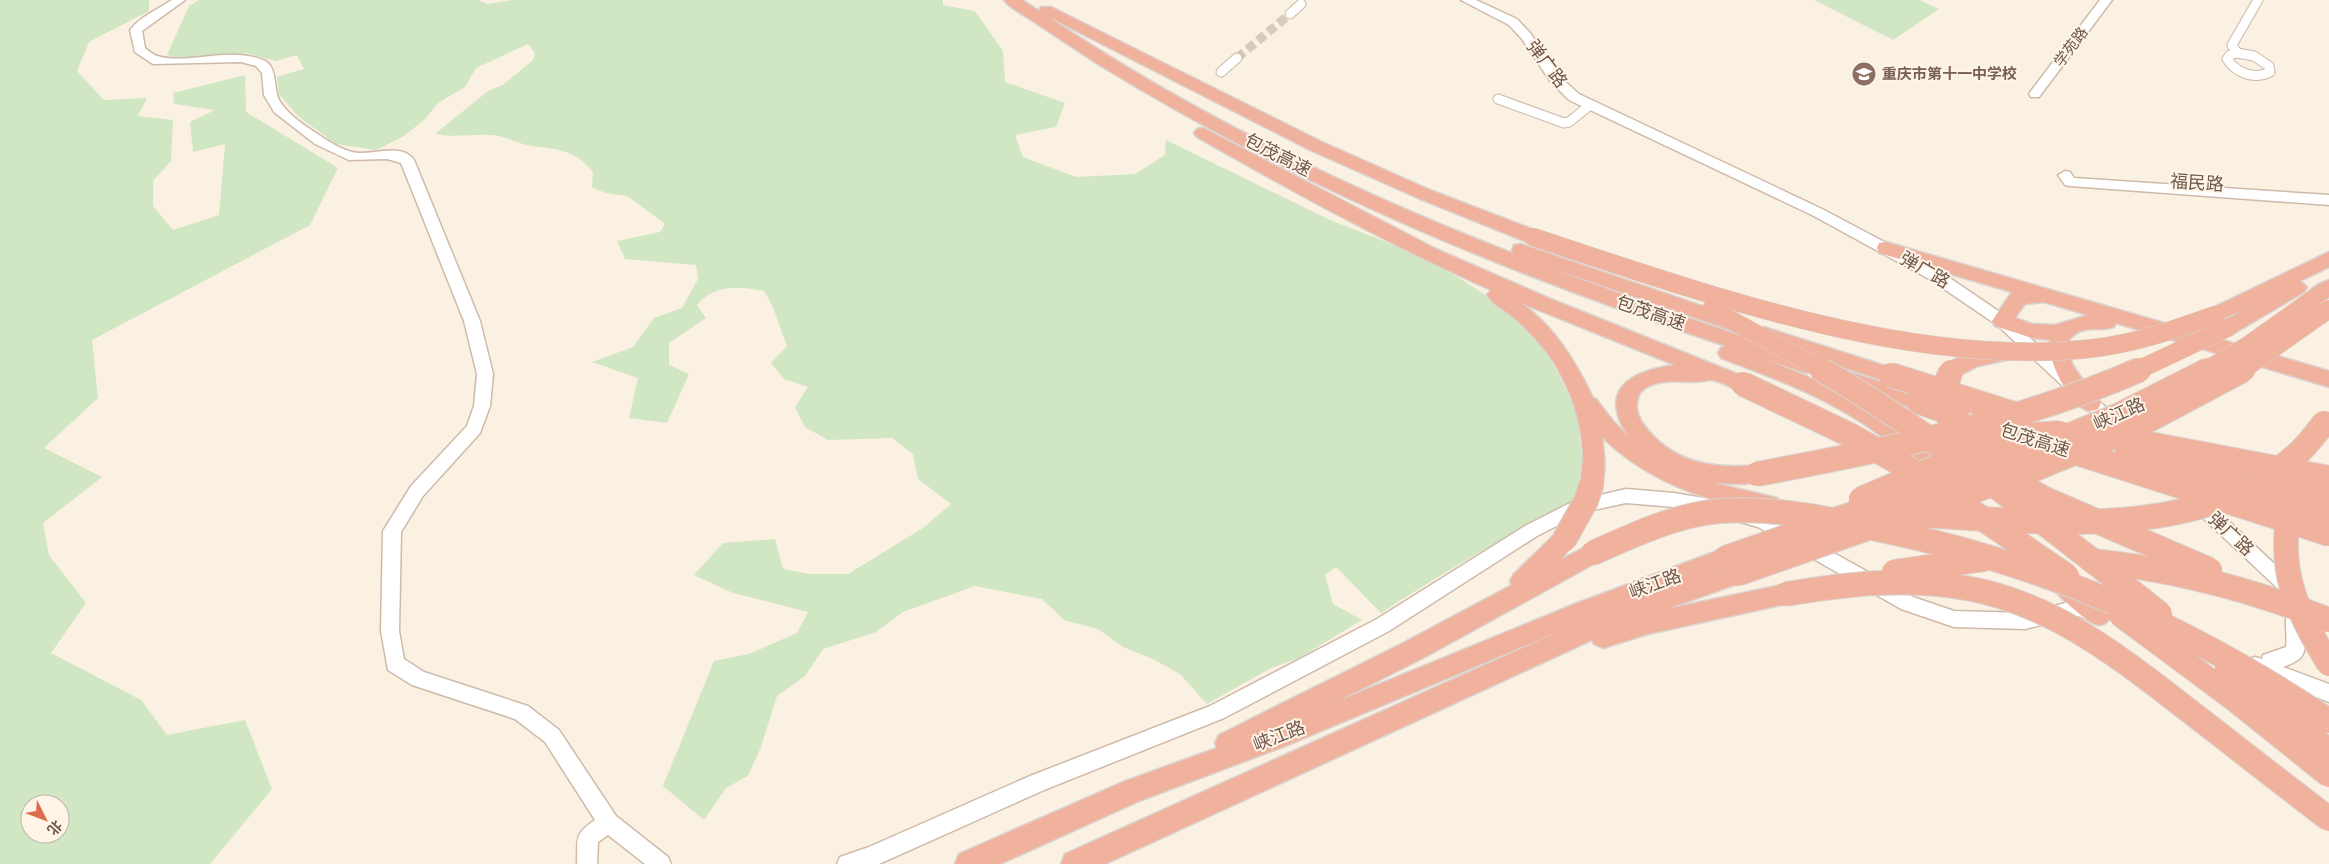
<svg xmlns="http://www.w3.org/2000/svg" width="2329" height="864" viewBox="0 0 2329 864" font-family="'Nunito Sans','Noto Sans SC',sans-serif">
<rect width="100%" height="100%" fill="#faf1e2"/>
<!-- green -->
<g fill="#d1e6c2" fill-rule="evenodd">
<path d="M0,0h149v11l-60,31 -12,29 27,29 43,-2 -9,18 35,4 -2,41 -18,20v25l20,24 46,-15 6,-71 -32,8 -3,-30 25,-12 -41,-6 -1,-11 72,-18 1,37 92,56 -28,57 -218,115 6,58 -54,50 58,29 -59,46 6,32 37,48 -35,50 90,47 26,35 78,-15 27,69 -62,75h-210zM30,804h30v30h-30z"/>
<path d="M199,0h280l8,4 26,-4h430v5l32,6 28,40 2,31 60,21 -9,24 -41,8 8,22 53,20 59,-3 30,-19 1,-15 164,80 87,34 47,27 42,28 29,26 24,40 17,36 6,47 -6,43c-68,33 -132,71 -195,112l-45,-46 -11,8 8,29 29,16 -63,38 -28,10 -64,36 -27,-30 -27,-15 -30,-12 -25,-18 -34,-9 -22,-21 -67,-13 -72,26 -27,20 -53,17 -18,27 -28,20 -16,51 -13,29 -22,12 -22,32 -41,-34 51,-125 35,-7 48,-21 11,-21 -75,-19 -39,-18 29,-32 52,-4 8,30 27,5h38l75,-46 28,-24 -33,-25 -5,-25 -21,-16 -64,2 -23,-13 -10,-20 13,-20 -24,-8 -13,-16 16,-17c-8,-20 -11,-36 -23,-55 -25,-5 -50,-7 -67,14l9,13 -37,25v22l20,9 -22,49 -38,-5 9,-40 -46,-16 41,-15 21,-29 28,-10 16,-29 -2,-14 -71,-6 -8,-18 43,-9 5,-8c-5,-4 -35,-27 -39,-28 -15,-3 -19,-1 -34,-9l1,-15c-22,-27 -40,-21 -70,-28 -10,-3 -22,-9 -33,-9 -19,-1 -36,3 -55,-1l53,-43 15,-6 30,-25 2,-7 -7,-9 -52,24 -11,19 -27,16 -14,17 -20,16 -28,14 -40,-6 -37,-27 -20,-23 -2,-17 27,-8 -7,-14 -21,6 -30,-8 -58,6 -21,-4 22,-49z"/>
<polygon points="1814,0 1920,0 1939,9 1893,40"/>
</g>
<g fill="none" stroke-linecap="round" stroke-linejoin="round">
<!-- street-tunnel -->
<polyline stroke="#d8cabc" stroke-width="9" stroke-dasharray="9 4.5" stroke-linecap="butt" points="1237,58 1290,14"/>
<defs>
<g id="street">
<polyline points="1290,14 1301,4"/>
<path d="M2237,53l17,3 15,10 1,6c-16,8 -34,1 -43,-13l3,-4z"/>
<polyline points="2237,53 2232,45 2258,0"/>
<polyline points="1221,72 1237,58"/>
<polyline points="1498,99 1564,123 1569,122 1589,106"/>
</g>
<g id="secondary">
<path d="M172,0h13l-43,31 3,17c3,2 8,7 12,8 31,9 72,-10 106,4 15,6 10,27 16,40 9,16 31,29 46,39 8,5 18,11 27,13 18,5 49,-11 62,8l66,161 13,53 -3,32 -10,27 -57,63 -22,36 -2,99 5,28 20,13 104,34 31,24 57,86 52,41 3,7h-26l-37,-29 -10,7 -1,22h-20c1,-25 -4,-29 18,-44l-50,-78 -30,-23 -103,-34 -24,-15 -7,-39 2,-100 28,-45 56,-60 7,-20 3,-32 -13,-53 -63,-158 -14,-4 -38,1 -34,-16 -41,-32 -10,-17 -2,-22 -6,-7 -15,-4 -88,2 -18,-12 -5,-22c11,-14 27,-20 42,-30z"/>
<polygon points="1461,0 1476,0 1517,19 1531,34 1559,76 1579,94 1822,209 1941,272 2007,317 2121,421 2123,425 2121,429 2115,431 2109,429 1997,325 1931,280 1812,215 1569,100 1550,81 1522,39 1509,25"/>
<polygon points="2100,0 2112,0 2039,97 2031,97 2029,94 2031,91"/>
<polygon points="2065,171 2070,172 2074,178 2329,195 2329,205 2070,186 2065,185 2058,175"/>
<polygon points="1626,489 1674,493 1715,500 1721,502 1724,507 1721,512 1715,514 1674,507 1626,503 1584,512 1537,536 1389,631 1224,718 1044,790 879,864 837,864 840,857 869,847 1030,776 1210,706 1377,619 1525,526 1574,501"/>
<polygon points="2196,494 2202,496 2299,587 2302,592 2299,597 2293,600 2287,597 2190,506 2188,501 2190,496"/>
<polygon points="1743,509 1769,517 1913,597 1954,611 2025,613 2078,600 2100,607 2103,613 2100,619 2094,621 2078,616 2025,629 1954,627 1901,609 1758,527 1737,521 1734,516 1737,511"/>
<path d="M2295,603l6,2c5,11 8,43 0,52 -4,5 -13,8 -18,10l46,17v18l-81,-31 -2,-6 2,-6 7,-2 7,2 1,-4 23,-8c2,-13 -3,-30 3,-42z"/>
</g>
<g id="highway">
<path d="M1004,0h18l17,11 2,-4h10l271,135 108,48 128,49 2,5 -2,5 -7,1 -7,-1 -126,-51 -108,-48 -263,-134c237,160 497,255 766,344l3,5 -3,5 -7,3 -41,-14c75,29 129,60 190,113l3,6 -3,6 -8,3 -8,-3c-27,-25 -56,-49 -88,-68 -40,-25 -86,-41 -130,-58l-3,-5 3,-5 5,-2c-218,-72 -432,-161 -628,-282 -23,-15 -46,-30 -68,-45 -8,-5 -20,-11 -26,-19z"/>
<path d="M1203,128l233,121 117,51 197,79 3,5 -3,5c-15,5 -25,-8 -39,-9 -3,-1 -4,1 -7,1 -14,2 -28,-1 -42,1 -9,2 -22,6 -24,16 -4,11 2,23 9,31 22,27 51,37 84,37 12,1 23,-2 34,2l3,6 -3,6 -20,4 -31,-1 63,15 3,6 -3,6c-13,5 -29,0 -42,-4 -50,-13 -95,-32 -133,-69 2,16 5,37 -2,52l-8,3 -8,-3c-6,-11 0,-24 -1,-37 -2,-26 -8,-50 -20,-73 -11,-24 -30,-45 -50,-62 -8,-7 -20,-12 -26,-22l4,-5c-101,-45 -198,-98 -294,-153l-3,-4 3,-4zM1521,303l154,62c-45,6 -78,25 -46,72l-16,-16 -17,-22 -3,-1c-17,-36 -38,-71 -72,-95z"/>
<path d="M1886,242l443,129v16l-213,-64 -2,4c-16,5 -32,-3 -44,12 -8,28 20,43 31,64l-3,6c0,0 -7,2 -7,2 -19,0 -46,-53 -41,-71l-18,-2 -37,-12 -3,-5 20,-29 -133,-39 -2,-5 2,-5zM2044,302l44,13 -33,10 -23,-1 -17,-6 10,-14z"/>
<polygon points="1521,244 1740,319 1743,324 1740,329 1733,331 1514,255 1512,250 1514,245"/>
<polygon points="2329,252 2329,267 2300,281 2307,287 2304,292 2236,332 2229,334 2222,332 2219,327 2222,322 2245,309 2215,322 2208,320 2205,315 2208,310"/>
<path d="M2329,280v17c-8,6 -13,10 -23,7l-3,-5c5,-9 16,-16 26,-19z"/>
<polygon points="1764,327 1898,370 1901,375 1898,380 1891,383 1757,339 1754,334 1757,329"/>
<path d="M2008,346l7,2 3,5 -3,5 -37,8 -27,14 -7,-3 -3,-5c10,-19 48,-23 67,-26z"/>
<polygon points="1846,371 1926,396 1929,402 1926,408 1919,410 1839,384 1836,379 1839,374"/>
<polygon points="1564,531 1572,533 1575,540 1562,559 1593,543 1601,546 1604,553 1601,560 1423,658 1336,702 1575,604 1725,548 1733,551 1736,558 1733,565 1697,578 1737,564 1745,567 1749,574 1745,581 1667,609 1786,584 1794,587 1798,594 1794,601 1786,604 1648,634 1603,648 1594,644 1592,640 1105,864 1061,864 1065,854 1565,629 1285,746 1139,801 1000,864 955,864 959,854 1123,782 1217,748 1215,743 1219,735 1405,642 1512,585 1510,581 1514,574 1556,533"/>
<path d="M2063,575c16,6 41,25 48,40l-4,7c-2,1 -5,3 -7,3 -11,1 -44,-31 -49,-40l4,-7z"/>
</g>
</defs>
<!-- street casing -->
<use href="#street" stroke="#cab8aa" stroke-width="11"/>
<!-- secondary casing -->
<use href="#secondary" stroke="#cfbaaa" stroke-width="3"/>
<!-- highway casing -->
<use href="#highway" stroke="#dad3d0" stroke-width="3"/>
<!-- street -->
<use href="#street" stroke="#fff" stroke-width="9"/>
<!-- secondary -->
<use href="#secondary" fill="#fff" fill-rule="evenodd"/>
<!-- highway -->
<use href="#highway" fill="#f0b29d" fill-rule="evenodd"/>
<defs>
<g id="highway-bridge-far1">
<path d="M1533,237c170,56 382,133 562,111 42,-5 81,-19 120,-33"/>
<polyline points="1711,309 1824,371"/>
<polyline points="2136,371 2229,327"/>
<polyline points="2205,371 2247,346 2313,299"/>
<polyline points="2241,371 2329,309"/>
</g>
<g id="highway-bridge">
<path d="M1822,370c120,70 229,158 338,244"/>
<path d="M1951,372c-15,29 -4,45 13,69"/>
<polyline points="1891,375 2014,414"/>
<polyline points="1743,384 1850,435 1908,468 2067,576"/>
<polyline points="1919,402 1957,415"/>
<polyline points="2113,437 2329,478"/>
<polyline points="2127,450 2329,514"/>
<polyline points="2071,451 2329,534"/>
<path d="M1757,474c130,-24 260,-51 382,-104"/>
<polyline points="2002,474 2043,498 2210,570"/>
<polyline points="2259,479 2329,495"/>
<polyline points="1861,499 1997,441 2021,436 2060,433"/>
<path d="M2290,507c-13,63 6,104 39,157"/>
<path d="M1919,515c117,6 280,28 375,-58 12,-10 21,-22 30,-34"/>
<polyline points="1564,540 1586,501 1592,483"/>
<path d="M1593,553c40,-18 82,-38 127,-42 53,-4 106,7 157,18 169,35 309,96 452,192"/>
<polyline points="1725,558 2014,458 2119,415 2208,370"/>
<path d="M2092,561c82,8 160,29 237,59"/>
<polyline points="1894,572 1985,559"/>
<polyline points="1737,574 2028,472 2134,428 2243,370"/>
<path d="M1786,594c60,-10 119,-17 180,-6 88,15 157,72 226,125 45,35 91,71 137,106"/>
<polyline points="2120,614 2233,698 2329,775"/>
<polyline points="2227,667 2329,751"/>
</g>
</defs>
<!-- highway-bridge-far1 casing -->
<use href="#highway-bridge-far1" stroke="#dad3d0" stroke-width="19" stroke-linecap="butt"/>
<!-- highway-bridge casing -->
<use href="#highway-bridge" stroke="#dad3d0" stroke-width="26" stroke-linecap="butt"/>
<!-- highway-bridge-far1 -->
<use href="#highway-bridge-far1" stroke="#f0b29d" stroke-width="18"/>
<!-- highway-bridge -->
<use href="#highway-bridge" stroke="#f0b29d" stroke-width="24"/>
</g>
<!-- icons -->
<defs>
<symbol id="school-disc" viewBox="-11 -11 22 22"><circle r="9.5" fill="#8d6e63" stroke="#fef5e8"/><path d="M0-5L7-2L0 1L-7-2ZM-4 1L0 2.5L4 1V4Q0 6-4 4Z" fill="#fff"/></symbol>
</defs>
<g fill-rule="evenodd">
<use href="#school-disc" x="1850" y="60" width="28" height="28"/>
</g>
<g text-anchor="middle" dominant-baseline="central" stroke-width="4" stroke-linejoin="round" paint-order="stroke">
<!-- far-street labels -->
<g font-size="15" fill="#70574b" stroke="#fef5e8">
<text transform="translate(2071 47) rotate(-53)">学苑路</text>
</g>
<!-- far-education labels -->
<g font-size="15" font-weight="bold" fill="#785e54" stroke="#fef5e8" text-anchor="start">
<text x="1882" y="74">重庆市第十一中学校</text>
</g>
<!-- street labels -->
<g font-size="18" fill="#70574b" stroke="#fef5e8">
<text transform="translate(1547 64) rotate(53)">弹广路</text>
<text transform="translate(1278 155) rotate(27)">包茂高速</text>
<text transform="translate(2197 183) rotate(4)">福民路</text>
<text transform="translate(1925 270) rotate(30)">弹广路</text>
<text transform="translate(1651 313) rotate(19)">包茂高速</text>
<text transform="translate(2119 414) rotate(-24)">峡江路</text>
<text transform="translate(2035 440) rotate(18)">包茂高速</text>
<text transform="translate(2231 534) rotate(43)">弹广路</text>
<text transform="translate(1655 584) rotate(-20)">峡江路</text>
<text transform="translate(1279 736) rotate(-21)">峡江路</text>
</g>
</g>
<!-- north arrow -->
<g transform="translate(45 819) rotate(132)"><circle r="24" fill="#fef5e8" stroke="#c5b6a9"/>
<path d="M0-4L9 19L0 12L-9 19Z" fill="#dc6d4f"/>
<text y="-8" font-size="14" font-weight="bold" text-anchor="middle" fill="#70574b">北</text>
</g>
</svg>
